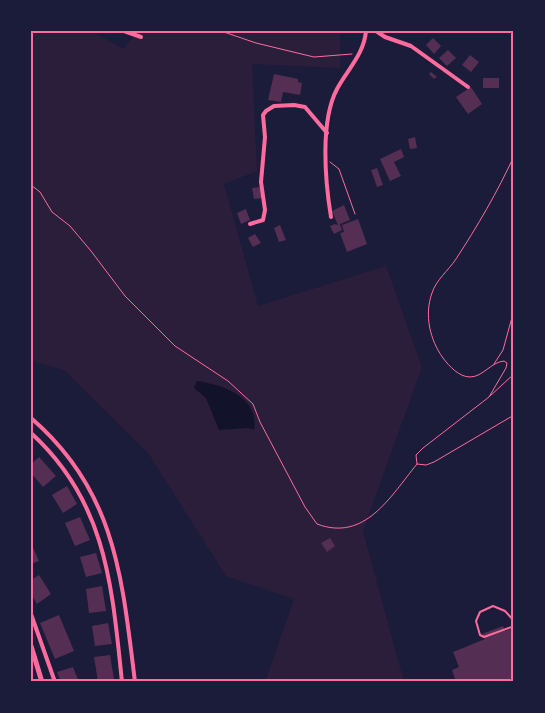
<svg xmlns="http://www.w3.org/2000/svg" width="545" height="713" viewBox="0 0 545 713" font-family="'Roboto Condensed',sans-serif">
<rect width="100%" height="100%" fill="#1b1b3a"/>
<!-- green -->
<polygon fill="#2a1e3b" points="31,31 93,31 123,49 138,31 340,31 340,68 252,64 257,171 224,184 258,306 386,266 422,367 363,531 404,682 265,682 294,599 226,576 148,453 64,370 31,361"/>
<!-- water -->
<path fill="#12122b" d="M197,381c26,4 63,16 57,49l-6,-2 -29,2 -13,-32 -12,-10z"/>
<!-- building -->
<g fill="#542f53">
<polygon points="433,38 441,46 434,54 426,45"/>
<polygon points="448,50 456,58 447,66 439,58"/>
<polygon points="470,55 479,62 471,72 462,65"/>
<polygon points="431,72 437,77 434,79 429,74"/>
<polygon points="274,74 298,79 298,82 302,83 300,95 283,92 281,102 268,100"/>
<rect x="483" y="78" width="16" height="10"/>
<polygon points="471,87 482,104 468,114 456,97"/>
<polygon points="415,137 417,148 410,149 408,139"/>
<polygon points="401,149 404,157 394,162 401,176 390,181 380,159"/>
<polygon points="377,168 383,185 377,187 371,170"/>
<polygon points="261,187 263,198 254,199 252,188"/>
<polygon points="344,205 350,220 340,224 342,230 334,234 330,226 335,224 338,225 332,211"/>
<polygon points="246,209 250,220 241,224 237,213"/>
<polygon points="358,219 367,244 347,252 340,233 344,232 342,225"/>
<polygon points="280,225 286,240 279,242 274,228"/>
<polygon points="255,234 261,243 253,247 248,238"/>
<polygon points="39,457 56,476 43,487 31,473 31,464"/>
<polygon points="67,486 77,504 63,513 52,495"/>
<polygon points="80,517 90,540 75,546 65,523"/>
<polygon points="330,538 335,546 327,552 321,543"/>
<polygon points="31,543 39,561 31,564"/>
<polygon points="96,553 102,573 86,577 80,557"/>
<polygon points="39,575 51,594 37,604 31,594 31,580"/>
<polygon points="102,586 106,611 89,613 86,589"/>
<polygon points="59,615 74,651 55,659 40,623"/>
<polygon points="108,623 112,644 95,646 92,626"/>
<polygon points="503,626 505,631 514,628 514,682 456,682 452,670 459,667 453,652 485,639 482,634"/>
<polygon points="110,655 114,679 98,682 94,657"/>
<polygon points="73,667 79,682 61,682 57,672"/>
</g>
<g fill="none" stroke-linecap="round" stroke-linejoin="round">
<!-- path -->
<g stroke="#ff6b9d" stroke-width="1">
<polyline points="221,31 256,43 314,57 352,54"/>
<path d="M514,156c-16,35 -37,71 -58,103 -8,12 -20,21 -24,34 -8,22 -2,47 11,65 6,8 16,19 27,19 13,0 21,-15 34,-16l3,2 -1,5 -17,29 -66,51 -7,7 1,9 9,1 8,-3 80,-47"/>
<polyline points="330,162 339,169 355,214"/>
<path d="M31,185l9,7 12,20 18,14 21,25 34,45 50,50 53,35 25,23 7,18 45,85 12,17c48,18 73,-27 100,-60"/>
<polyline points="494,364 503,350 514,310"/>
<polyline points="490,396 514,374"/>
</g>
<!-- service -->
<polyline stroke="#ff6b9d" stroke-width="2" points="514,621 505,611 493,606 480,612 476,621 480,635 484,637 514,626"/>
<!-- minor -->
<g stroke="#ff6b9d" stroke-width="4">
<polyline points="124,31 141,37"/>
<polyline points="376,31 385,37 411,46 468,87"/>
<path d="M331,217c-6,-36 -11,-96 6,-128 11,-20 27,-35 29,-58"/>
<polyline points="250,224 263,220 265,210 261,182 265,137 263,115 266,111 274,106 294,105 305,107 327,133"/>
<path d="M31,418c85,73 91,160 104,264"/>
<path d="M31,433c76,69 81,154 91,249"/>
<polyline points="31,614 55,682"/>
</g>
<!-- secondary -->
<polyline stroke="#ff6b9d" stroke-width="5" points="31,646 42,682"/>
</g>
<!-- border -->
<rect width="545" height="713" fill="none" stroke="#1b1b3a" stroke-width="65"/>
<rect x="32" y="32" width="480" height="648" fill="none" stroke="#ff6b9d" stroke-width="2"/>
</svg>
